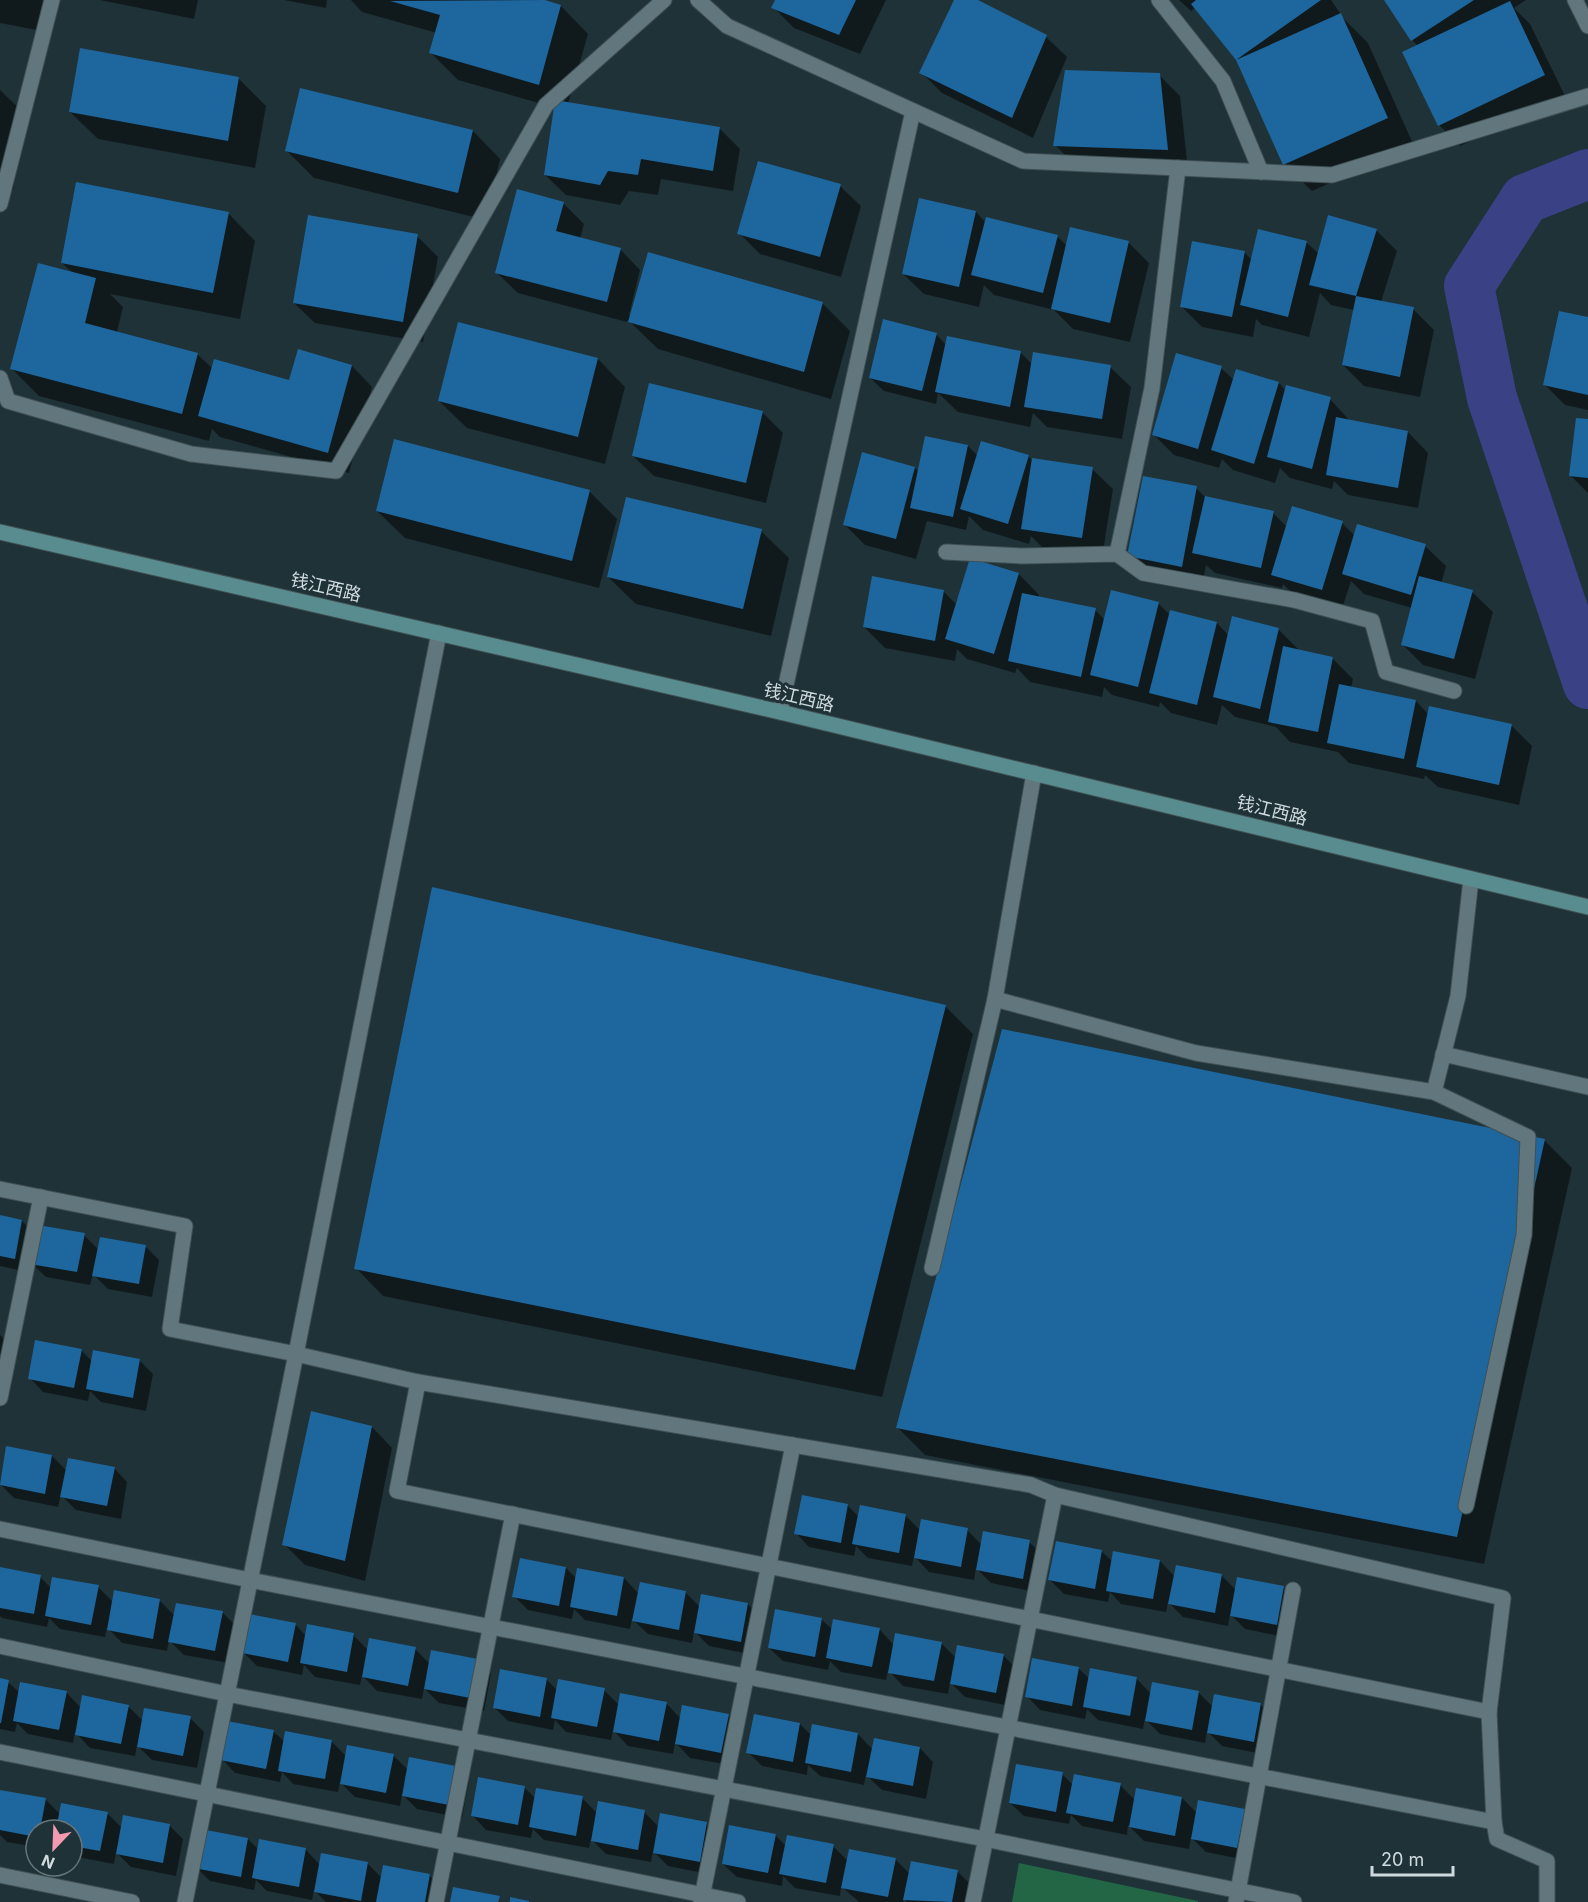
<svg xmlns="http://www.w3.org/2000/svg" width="1588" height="1902" viewBox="0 0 1588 1902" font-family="Inter,'Noto Sans SC',sans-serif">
<rect width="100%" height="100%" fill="#1f3238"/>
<!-- green -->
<polygon fill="#236646" points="1019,1863 1198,1901 1198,1902 1012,1902"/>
<!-- shadow -->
<g fill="#0007">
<polygon points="0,0 43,0 37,30 0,23"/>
<polygon points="100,0 198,0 194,19"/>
<polygon points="284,0 327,0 326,8"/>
<polygon points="351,0 539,0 561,6 588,34 568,104 719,128 740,149 733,191 661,179 658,195 629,191 620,205 566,195 545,175 556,108 458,80 431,53 437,33 362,12"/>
<polygon points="776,0 886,0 860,54 794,28 773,7"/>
<polygon points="955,0 975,0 1046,37 1067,57 1033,138 942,93 921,72"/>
<polygon points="1179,0 1331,0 1344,19 1368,43 1414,146 1312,191 1284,164 1237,59 1196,7 1191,11"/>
<polygon points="1386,0 1526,0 1514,8 1530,24 1565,96 1460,146 1439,125 1418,46 1412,40"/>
<polygon points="1159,75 1180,96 1188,170 1076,166 1055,145"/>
<polygon points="239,79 266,106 255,168 98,139 70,112"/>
<polygon points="0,90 26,115 13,190 0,188"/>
<polygon points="473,131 500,159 486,220 314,178 287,151"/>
<polygon points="840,186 861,206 841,277 760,254 739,233"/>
<polygon points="563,203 584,224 580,239 620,249 640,270 629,315 632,316 649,254 823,304 850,331 831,399 658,349 628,320 627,322 518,293 497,273"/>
<polygon points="976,212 986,223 1057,236 1067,246 1128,242 1149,263 1130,342 1073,329 1054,310 994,295 984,285 979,307 924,294 903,274"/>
<polygon points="228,213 255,241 240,319 110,294 123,307 117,332 197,354 213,369 290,382 352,366 372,387 349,473 220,437 212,429 209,441 39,396 12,369 74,274 62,263"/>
<polygon points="1376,230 1397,251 1381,302 1413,309 1434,330 1420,397 1364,386 1343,365 1354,310 1331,305 1320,293 1309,337 1262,325 1256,319 1253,337 1202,327 1182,307 1244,252 1252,260 1306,242 1319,254"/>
<polygon points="417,236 438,257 423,342 315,323 294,303"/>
<polygon points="1588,319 1588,410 1565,405 1544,384"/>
<polygon points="936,334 946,345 1020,352 1033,365 1110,367 1131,387 1122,439 1047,427 1033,413 1030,427 958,412 938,393 936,404 884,391 870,378"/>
<polygon points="598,359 625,387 605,464 467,428 439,401"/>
<polygon points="1221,368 1234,380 1279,383 1286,391 1330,399 1350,421 1408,432 1428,453 1418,508 1348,495 1334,481 1332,489 1290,478 1280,468 1275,483 1233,470 1222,459 1219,468 1174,455 1153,434"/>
<polygon points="762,412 783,433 766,503 654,476 633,456"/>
<polygon points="1588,421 1588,493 1570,475"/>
<polygon points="926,437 968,446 978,456 1028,456 1033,461 1092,469 1113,489 1102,558 1044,549 1031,536 1029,544 983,530 969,516 966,530 927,521 916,559 865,545 845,525 915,468 919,472"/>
<polygon points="1196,488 1206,498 1273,513 1287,527 1342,523 1355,536 1425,546 1446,566 1441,584 1472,592 1493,612 1475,679 1423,665 1402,644 1412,608 1364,594 1351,581 1342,609 1294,595 1283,584 1282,588 1215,573 1206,565 1202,587 1150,576 1129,556"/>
<polygon points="589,491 617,519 599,588 405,538 377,511"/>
<polygon points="761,531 789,558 771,636 636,604 608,577"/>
<polygon points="1019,574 1039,595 1038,598 1095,610 1105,620 1158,603 1170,615 1217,623 1229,636 1233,618 1279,630 1299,650 1332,658 1353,679 1351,688 1416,701 1428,714 1511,725 1532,746 1519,805 1438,787 1425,775 1424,779 1349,763 1338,752 1290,742 1276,727 1235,717 1222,705 1217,725 1171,713 1160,702 1159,707 1112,695 1104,687 1102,697 1030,682 1017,668 1015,673 967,659 957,649 955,661 885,648 864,627 943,591 957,605"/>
<polygon points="945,1006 973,1034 882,1397 383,1296 356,1268"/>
<polygon points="1003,1031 1545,1141 1572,1168 1484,1564 925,1455 898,1428"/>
<polygon points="0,1217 22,1221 37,1236 84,1235 99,1250 146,1247 159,1260 152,1297 108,1289 93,1274 90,1285 46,1277 30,1262 28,1272 0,1266"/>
<polygon points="0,1335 10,1345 0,1382"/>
<polygon points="81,1350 92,1361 139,1360 153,1374 146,1411 101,1402 90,1391 88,1401 43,1392 30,1378"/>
<polygon points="372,1427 392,1448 365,1581 305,1565 284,1544"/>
<polygon points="52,1456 67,1471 114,1468 127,1482 121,1519 76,1510 61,1495 58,1507 14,1498 0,1484"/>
<polygon points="847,1505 859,1517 905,1515 921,1531 967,1530 982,1545 1029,1542 1043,1555 1036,1592 991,1583 976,1568 974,1580 929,1572 914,1556 912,1566 868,1558 856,1546 854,1556 809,1547 796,1533"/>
<polygon points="1101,1551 1113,1562 1160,1561 1175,1577 1221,1575 1236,1590 1283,1587 1297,1601 1290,1638 1245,1629 1230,1614 1228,1626 1183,1617 1168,1602 1166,1612 1121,1604 1110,1592 1108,1602 1064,1594 1050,1580"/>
<polygon points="566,1568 577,1579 624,1578 639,1594 685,1592 700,1607 748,1604 761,1618 754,1655 709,1646 694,1631 692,1643 648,1634 632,1619 630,1629 585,1620 574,1609 572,1619 528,1610 514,1596"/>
<polygon points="0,1569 40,1577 51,1588 98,1587 113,1602 160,1601 175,1616 222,1612 236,1626 229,1663 184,1655 169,1640 167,1651 122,1643 107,1627 105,1637 60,1629 49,1618 47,1627 2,1618 0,1616"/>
<polygon points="821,1619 833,1630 879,1629 894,1645 941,1643 956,1658 1003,1655 1017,1669 1010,1706 965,1697 950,1682 948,1694 903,1686 888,1670 886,1680 841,1672 830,1661 828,1670 783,1661 769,1648"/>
<polygon points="295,1624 306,1636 353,1635 368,1650 415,1649 430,1664 477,1660 491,1674 484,1711 439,1703 424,1688 422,1699 377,1691 362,1675 360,1685 315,1677 304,1665 302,1675 257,1666 244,1653"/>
<polygon points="1078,1668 1090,1679 1136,1678 1151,1694 1198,1692 1213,1707 1260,1704 1274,1718 1267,1755 1222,1746 1207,1731 1205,1743 1160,1734 1145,1719 1143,1729 1098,1720 1087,1709 1085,1719 1040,1710 1027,1696"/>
<polygon points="546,1679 558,1691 604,1690 619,1705 666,1703 681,1719 728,1715 742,1729 735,1766 690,1758 675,1742 673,1754 628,1746 613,1730 611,1740 566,1732 555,1720 553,1730 508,1721 494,1707"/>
<polygon points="0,1680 8,1682 20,1693 66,1692 81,1708 128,1706 143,1721 190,1718 204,1732 197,1768 152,1760 137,1745 135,1756 90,1748 75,1732 73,1743 28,1734 17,1723 15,1732 0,1729"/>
<polygon points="800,1724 811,1735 858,1734 873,1750 920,1748 933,1762 926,1799 882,1790 866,1775 864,1785 820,1776 808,1765 807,1775 762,1766 748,1752"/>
<polygon points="273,1731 285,1742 331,1741 347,1757 393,1755 408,1770 455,1767 469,1781 462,1818 417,1809 402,1794 400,1806 355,1797 340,1782 338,1792 293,1784 282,1772 280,1782 235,1773 222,1759"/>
<polygon points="1062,1774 1073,1785 1120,1785 1135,1800 1182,1798 1197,1813 1244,1810 1258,1824 1251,1861 1206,1852 1191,1837 1189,1849 1144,1841 1128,1825 1127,1835 1082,1826 1071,1815 1069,1824 1024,1816 1010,1803"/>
<polygon points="524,1787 536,1799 582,1798 597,1813 644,1812 659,1827 706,1824 720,1838 713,1875 668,1866 653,1851 651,1862 606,1854 591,1839 589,1848 544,1840 533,1829 531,1838 486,1830 473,1816"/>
<polygon points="0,1793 45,1799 61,1815 107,1813 122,1828 169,1825 183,1839 176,1876 131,1867 116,1852 114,1864 72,1856 72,1830 36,1830 36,1847 7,1842 0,1835"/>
<polygon points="775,1835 786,1846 833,1846 848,1861 895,1859 910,1874 957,1871 971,1885 967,1902 907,1902 904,1899 903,1902 859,1902 841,1886 840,1896 795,1888 783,1876 782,1886 737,1877 723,1864"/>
<polygon points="248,1839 259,1850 305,1849 320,1865 367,1863 382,1878 429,1875 443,1889 441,1902 326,1902 314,1890 312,1900 267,1891 256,1880 254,1890 210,1881 196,1867"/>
</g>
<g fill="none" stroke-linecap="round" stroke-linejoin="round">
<!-- river -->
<polyline stroke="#3a4185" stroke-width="50" points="1588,174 1525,199 1469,286 1492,398 1588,684"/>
</g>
<!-- building -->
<g fill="#1e669e">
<polygon points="545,0 561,5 539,85 429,53 440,15 390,1"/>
<polygon points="775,0 856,0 839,35 771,8"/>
<polygon points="954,0 978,0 1047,35 1012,118 919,73"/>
<polygon points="1196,0 1321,0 1236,60 1341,13 1388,118 1283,165 1236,60 1191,4"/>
<polygon points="1384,0 1474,0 1411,41"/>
<polygon points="1510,1 1545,75 1438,126 1402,52"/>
<polygon points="80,48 239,77 228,141 69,112"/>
<polygon points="1065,70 1160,73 1168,150 1053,146"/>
<polygon points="300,88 473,130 458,193 285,151"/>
<polygon points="555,100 720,127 713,171 641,159 638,175 608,171 600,185 544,175"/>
<polygon points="758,161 841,184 820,257 737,234"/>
<polygon points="76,182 229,212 213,293 61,263"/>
<polygon points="517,189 564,202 556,231 621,248 607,302 495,273"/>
<polygon points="919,198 976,211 959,287 902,274"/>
<polygon points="308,215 418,234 403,322 293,303"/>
<polygon points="1328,215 1377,229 1356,296 1309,285"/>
<polygon points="986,217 1058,235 1043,293 971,275"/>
<polygon points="1070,227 1129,241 1110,323 1051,309"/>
<polygon points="1258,229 1307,241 1288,317 1240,305"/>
<polygon points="1192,241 1245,251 1232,317 1180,307"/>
<polygon points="648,252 823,302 804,372 628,322"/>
<polygon points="38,263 96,278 85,323 198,353 182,414 10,369"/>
<polygon points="1356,296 1414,307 1400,377 1342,365"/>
<polygon points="1559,311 1588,317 1588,395 1543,385"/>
<polygon points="883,319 937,333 922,391 869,378"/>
<polygon points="458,322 598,358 578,437 438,401"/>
<polygon points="947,336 1021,351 1010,407 935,392"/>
<polygon points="298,349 352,365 328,453 198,416 214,359 289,380"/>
<polygon points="1033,352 1111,365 1102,419 1024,407"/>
<polygon points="1176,353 1222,366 1198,449 1152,435"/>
<polygon points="1236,369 1279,382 1254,464 1211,450"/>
<polygon points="649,383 763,411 746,483 632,456"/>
<polygon points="1286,385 1331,397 1312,469 1267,457"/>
<polygon points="1336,417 1408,431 1398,488 1326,475"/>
<polygon points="1576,418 1588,419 1588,478 1569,476"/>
<polygon points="925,436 968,445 953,517 910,508"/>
<polygon points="394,439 590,490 572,561 376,511"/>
<polygon points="981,441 1029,455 1008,524 960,509"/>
<polygon points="862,452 915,467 896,539 843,525"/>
<polygon points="1032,458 1093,467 1082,538 1021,529"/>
<polygon points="1143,476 1197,486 1182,567 1127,556"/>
<polygon points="1205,496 1274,511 1261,568 1192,553"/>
<polygon points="626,497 762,529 743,609 607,577"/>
<polygon points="1292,506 1343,521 1322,590 1271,575"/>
<polygon points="1357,524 1426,544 1411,595 1342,574"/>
<polygon points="970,558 1019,573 994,654 945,639"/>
<polygon points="872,576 944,590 935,641 863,627"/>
<polygon points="1419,576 1473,590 1454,659 1401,645"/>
<polygon points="1111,590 1159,602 1138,687 1090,675"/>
<polygon points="1022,593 1096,608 1081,677 1008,661"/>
<polygon points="1170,610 1217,622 1197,705 1149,693"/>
<polygon points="1232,616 1279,628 1260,709 1213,697"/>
<polygon points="1283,646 1333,657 1318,732 1268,722"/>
<polygon points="1339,684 1416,700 1404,759 1327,743"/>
<polygon points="1429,706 1512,724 1499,785 1416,767"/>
<polygon points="432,887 946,1005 855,1370 354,1269"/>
<polygon points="1002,1029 1545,1139 1457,1537 896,1428"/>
<polygon points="0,1215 22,1220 15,1259 0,1256"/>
<polygon points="38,1225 85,1233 77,1272 30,1264"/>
<polygon points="100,1237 146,1245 139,1284 92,1276"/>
<polygon points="35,1340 82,1349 74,1388 28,1379"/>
<polygon points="93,1350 140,1359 133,1398 86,1389"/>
<polygon points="311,1411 372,1426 345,1561 282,1545"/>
<polygon points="6,1446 52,1455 45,1494 0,1485"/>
<polygon points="68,1458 115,1467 107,1506 60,1497"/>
<polygon points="802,1495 848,1504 841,1543 794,1534"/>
<polygon points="860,1505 906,1514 899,1553 852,1544"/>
<polygon points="921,1519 968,1528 961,1567 914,1558"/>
<polygon points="983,1531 1030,1540 1023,1579 976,1570"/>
<polygon points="1056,1541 1102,1550 1095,1589 1048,1580"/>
<polygon points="1113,1551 1160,1560 1153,1599 1106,1591"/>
<polygon points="520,1558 566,1567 559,1606 512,1597"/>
<polygon points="1176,1565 1222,1574 1215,1613 1168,1604"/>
<polygon points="0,1567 41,1575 34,1614 0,1608"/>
<polygon points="577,1568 624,1577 617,1616 570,1607"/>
<polygon points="52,1577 99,1585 91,1625 45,1616"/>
<polygon points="1237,1577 1284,1586 1277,1625 1230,1616"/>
<polygon points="640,1582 686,1591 679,1630 632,1621"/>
<polygon points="114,1590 160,1599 153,1639 107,1630"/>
<polygon points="701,1594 748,1603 741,1642 694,1633"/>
<polygon points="176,1603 223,1611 215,1651 168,1642"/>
<polygon points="775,1609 822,1618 815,1657 768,1648"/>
<polygon points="249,1614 296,1623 288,1662 242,1653"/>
<polygon points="833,1619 880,1628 872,1667 826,1658"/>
<polygon points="307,1624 354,1633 347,1672 300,1663"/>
<polygon points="895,1633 942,1642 934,1681 888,1673"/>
<polygon points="369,1638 416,1647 408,1686 362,1677"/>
<polygon points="957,1645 1004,1654 996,1693 950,1684"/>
<polygon points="431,1650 478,1659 470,1698 424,1689"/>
<polygon points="1032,1658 1079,1667 1072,1706 1025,1697"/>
<polygon points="1090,1668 1137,1677 1130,1716 1083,1707"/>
<polygon points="500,1669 547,1678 540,1717 493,1708"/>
<polygon points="0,1678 9,1680 1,1723 0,1723"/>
<polygon points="558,1679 605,1688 597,1727 551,1718"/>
<polygon points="20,1682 67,1691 59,1730 13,1721"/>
<polygon points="1152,1682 1199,1691 1192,1730 1145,1721"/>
<polygon points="620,1693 667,1702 659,1741 613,1732"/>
<polygon points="1214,1694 1261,1703 1254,1742 1207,1733"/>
<polygon points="82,1695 129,1705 121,1744 75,1735"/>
<polygon points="682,1705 729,1714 721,1753 675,1744"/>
<polygon points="144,1708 191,1716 183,1756 137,1747"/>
<polygon points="754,1714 800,1723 793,1762 746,1753"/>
<polygon points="227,1721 274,1730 266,1769 220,1760"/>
<polygon points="812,1724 858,1733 851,1772 805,1763"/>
<polygon points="285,1731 332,1740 325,1779 278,1771"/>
<polygon points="874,1738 920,1747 913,1786 866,1777"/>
<polygon points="347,1745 394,1754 386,1793 340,1784"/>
<polygon points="409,1757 456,1766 449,1805 402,1796"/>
<polygon points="1016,1764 1063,1772 1056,1812 1009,1803"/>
<polygon points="1074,1774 1121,1783 1113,1822 1066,1813"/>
<polygon points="478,1777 525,1786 518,1825 471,1816"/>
<polygon points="536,1788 583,1796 576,1836 529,1827"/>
<polygon points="1136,1788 1182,1797 1175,1836 1129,1827"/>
<polygon points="0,1790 46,1798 40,1830 36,1830 36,1837 0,1830"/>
<polygon points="1198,1800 1245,1809 1237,1848 1191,1839"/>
<polygon points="598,1801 645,1810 638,1850 591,1841"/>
<polygon points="61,1803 108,1812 100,1851 72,1846 72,1830 56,1830"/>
<polygon points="660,1813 707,1822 700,1862 653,1853"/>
<polygon points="123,1815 170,1824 163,1863 116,1854"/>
<polygon points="729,1825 776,1834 768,1873 722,1864"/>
<polygon points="201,1829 248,1838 241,1877 194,1868"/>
<polygon points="787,1835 834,1844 826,1883 779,1874"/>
<polygon points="259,1839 306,1848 299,1887 252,1878"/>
<polygon points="849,1849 896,1858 888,1897 841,1888"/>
<polygon points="321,1853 368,1862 361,1901 314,1892"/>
<polygon points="911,1861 958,1870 952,1902 903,1900"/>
<polygon points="383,1865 430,1874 425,1902 376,1902"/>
<polygon points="453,1887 500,1896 498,1902 450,1902"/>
<polygon points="510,1897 529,1901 529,1902 510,1902"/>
</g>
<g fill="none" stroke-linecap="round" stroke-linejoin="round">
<defs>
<g id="lane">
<polyline points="1159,0 1223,81 1261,172"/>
<polyline points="1575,0 1588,26"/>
<polyline points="0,204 52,0"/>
<polyline points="0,378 8,401 191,454 336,471 546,105 664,0"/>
<polyline points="946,552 1022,556 1117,554 1143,573 1294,600 1372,621 1386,672 1454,691"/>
<polyline points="1117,554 1152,388 1178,168"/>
<polyline points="780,712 913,111"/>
<polyline points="1443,1054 1588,1087"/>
</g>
<g id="street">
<polyline points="698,0 727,26 1023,161 1332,175 1588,96"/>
<polyline points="995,999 1196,1053 1434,1092 1528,1137 1524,1235 1466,1506"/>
<polyline points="1434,1092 1458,996 1471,879"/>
<polyline points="0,1189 185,1226 170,1329 296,1354 418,1382 1031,1485 1055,1495 973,1902"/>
<polyline points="932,1268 995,999 1034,773"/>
<polyline points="418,1382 397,1491 1489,1712"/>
<polyline points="0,1398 41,1197"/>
<polyline points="1055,1495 1503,1598 1489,1712 1494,1822 1497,1839 1547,1861 1547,1902"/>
<polyline points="0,1529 250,1580 1494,1822"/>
<polyline points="0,1646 227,1694 985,1839 1294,1902"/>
<polyline points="0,1752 738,1902"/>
<polyline points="0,1875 132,1902"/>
<polyline points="185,1902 296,1354 439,633"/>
<polyline points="436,1902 513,1514"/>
<polyline points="701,1902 793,1445"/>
<polyline points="1236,1902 1293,1590"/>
</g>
<polyline id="secondary" points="0,532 780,712 1588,907"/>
</defs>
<!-- lane casing -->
<use href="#lane" stroke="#3f5054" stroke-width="17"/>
<!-- street casing -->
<use href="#street" stroke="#3f5054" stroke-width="17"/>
<!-- secondary casing -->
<use href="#secondary" stroke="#3f5054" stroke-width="17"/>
<!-- lane -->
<use href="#lane" stroke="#62777d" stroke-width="15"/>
<!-- street -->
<use href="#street" stroke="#62777d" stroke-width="15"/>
<!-- secondary -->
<use href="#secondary" stroke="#598c8e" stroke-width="15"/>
</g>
<g text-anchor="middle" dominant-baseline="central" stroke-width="6" stroke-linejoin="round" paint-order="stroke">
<!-- street labels -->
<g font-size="18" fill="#cfdade" stroke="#1f3238">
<text transform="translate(326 587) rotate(13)">钱江西路</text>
<text transform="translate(799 697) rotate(13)">钱江西路</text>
<text transform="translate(1272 810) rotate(14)">钱江西路</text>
</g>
</g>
<!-- north arrow -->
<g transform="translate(54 1848) rotate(203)"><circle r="28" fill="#1f3238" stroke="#65757a" stroke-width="1.5"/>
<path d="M0-4.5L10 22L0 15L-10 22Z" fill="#f19ab1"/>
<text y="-9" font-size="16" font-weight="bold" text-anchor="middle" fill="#cfdade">N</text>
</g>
<!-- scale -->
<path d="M1372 1866v9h81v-9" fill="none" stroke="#cfdade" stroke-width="3"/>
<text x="1381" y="1866" font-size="18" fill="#cfdade" stroke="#1f3238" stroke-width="4.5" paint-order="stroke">20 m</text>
</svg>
